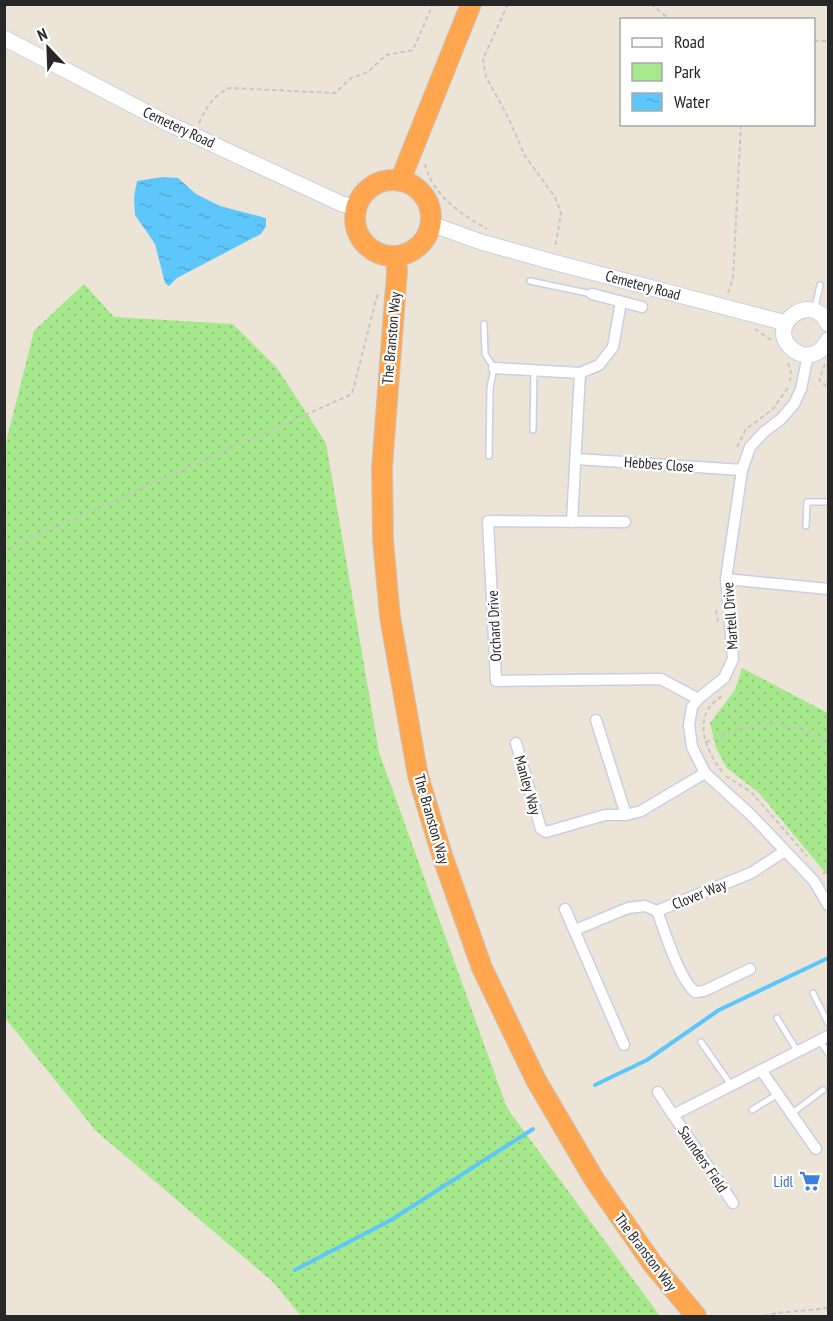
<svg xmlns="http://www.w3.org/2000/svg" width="833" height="1321" viewBox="0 0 833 1321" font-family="'PT Sans Narrow',sans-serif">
<defs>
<pattern id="green-dots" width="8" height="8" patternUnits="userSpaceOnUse" patternTransform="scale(1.5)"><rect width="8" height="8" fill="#a6e98c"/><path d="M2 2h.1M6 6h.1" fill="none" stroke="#8fc879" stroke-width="1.8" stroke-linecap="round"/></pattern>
<pattern id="water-ripples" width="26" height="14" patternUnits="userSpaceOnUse" patternTransform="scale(1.5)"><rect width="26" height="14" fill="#5dc7fb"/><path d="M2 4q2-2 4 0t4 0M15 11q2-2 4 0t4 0" fill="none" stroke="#51abd7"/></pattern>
</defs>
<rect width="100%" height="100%" fill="#ece4d7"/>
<!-- green -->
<g fill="url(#green-dots)">
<polygon points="84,284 114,317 233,324 277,368 326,443 379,752 507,1108 660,1316 301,1316 273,1282 96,1131 5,1018 5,446 34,331"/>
<polygon points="742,668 828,713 828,876 759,793 727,768 716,748 710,723 735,690"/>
</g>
<!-- water -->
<polygon fill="url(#water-ripples)" points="163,177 178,178 196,194 220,206 266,218 266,226 261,234 177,278 169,286 165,283 155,244 135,215 134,197 137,181"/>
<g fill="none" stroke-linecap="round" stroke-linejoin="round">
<!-- stream -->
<g stroke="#5dc7fb" stroke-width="4">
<polyline points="595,1085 647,1060 719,1010 828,958"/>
<polyline points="295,1270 391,1220 533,1129"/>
</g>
<defs>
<g id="lane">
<polyline points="530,281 592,294"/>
<polyline points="815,308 820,285"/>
<polyline points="484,324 485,354 494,368 490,388 489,456"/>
<polyline points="533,430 534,370"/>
<polyline points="806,526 807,502 828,502"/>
<polyline points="813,993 828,1023"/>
<polyline points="777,1018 798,1052"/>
<polyline points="820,1041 828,1053"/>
<polyline points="701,1042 731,1085"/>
<polyline points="752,1110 778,1094"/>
<polyline points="791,1114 823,1090"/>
</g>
<g id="street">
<polyline points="592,294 642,307"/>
<polyline points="808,355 801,389 794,404 781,419 764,432 750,447 742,470 726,579 733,659 724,678 698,699 692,707 689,725 692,747 705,773 751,815 814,881 828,905"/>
<polyline points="494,368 580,373 599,365 613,347 621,302"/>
<polyline points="577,459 742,470"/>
<polyline points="572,522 580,373"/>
<polyline points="625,522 488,521 496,681 661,679 698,699"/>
<polyline points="726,579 828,589"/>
<polyline points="596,720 626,815"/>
<polyline points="516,743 541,829 546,832 605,815 626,815 641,811 705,773"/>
<polyline points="565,909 624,1045"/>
<path d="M657,911c8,21 22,68 38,81l9,-1 46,-22"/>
<polyline points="575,930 628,908 645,906 657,911 751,873 785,851"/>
<polyline points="761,1070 816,1149"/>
<polyline points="658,1092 673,1115"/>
<polyline points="733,1203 673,1115 828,1036"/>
</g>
<g id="secondary">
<polyline points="4,38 167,123 342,204 357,208"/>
<polyline points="431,224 481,242 553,262 786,323"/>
<path d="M828,324c-16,-34 -61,0 -38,23 5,5 10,8 17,8 10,0 17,-7 21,-15"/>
</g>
<g id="highway">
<circle cx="393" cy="218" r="38"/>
<polyline points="400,181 471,4"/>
<polyline points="396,256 397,272 382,467 383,540 390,617 418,776 442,855 482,968 536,1080 594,1179 652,1263 696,1316"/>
</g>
</defs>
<!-- lane casing -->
<use href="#lane" stroke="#cccfe3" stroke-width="8"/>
<!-- street casing -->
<use href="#street" stroke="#cccfe3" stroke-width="13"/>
<!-- secondary casing -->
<use href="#secondary" stroke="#cccfe3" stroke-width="17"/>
<!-- highway casing -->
<use href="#highway" stroke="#c7c7c7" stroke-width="22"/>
<!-- path -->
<g stroke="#c7c7c7" stroke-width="2" stroke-dasharray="4.5 3" stroke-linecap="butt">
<polyline points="508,4 483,59 486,77 507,115 525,156 555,197 561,213 555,248"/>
<polyline points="651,4 670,20"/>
<polyline points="814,41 828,41"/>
<path d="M199,123c8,-16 14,-28 31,-35l105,5 16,-15 17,-6 18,-17 27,-5 20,-46"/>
<path d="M425,164c7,31 36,50 62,65"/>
<polyline points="728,293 733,278 741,124"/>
<polyline points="755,329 771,340"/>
<polyline points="788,363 791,372 790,381"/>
<polyline points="825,364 819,380 828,388"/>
<polyline points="737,447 746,429 773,409 789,386"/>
<polyline points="4,550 352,394 377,296 381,294"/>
<polyline points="716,610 718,622"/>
<path d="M706,742c20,-8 42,-17 64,-18 17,-1 44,10 58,19"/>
<path d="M722,772c-12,-17 -25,-40 -15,-61 3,-7 12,-12 17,-17"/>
<polyline points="726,776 751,792 807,856"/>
<polyline points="823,874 828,869"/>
<polyline points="764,1316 777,1313 828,1308"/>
</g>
<!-- lane -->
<use href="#lane" stroke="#fff" stroke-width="5"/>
<!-- street -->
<use href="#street" stroke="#fff" stroke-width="10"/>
<!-- secondary -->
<use href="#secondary" stroke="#fff" stroke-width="15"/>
<!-- highway -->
<use href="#highway" stroke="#ffa64f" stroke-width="20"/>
</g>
<!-- icons -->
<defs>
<symbol id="supermarket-bare" viewBox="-9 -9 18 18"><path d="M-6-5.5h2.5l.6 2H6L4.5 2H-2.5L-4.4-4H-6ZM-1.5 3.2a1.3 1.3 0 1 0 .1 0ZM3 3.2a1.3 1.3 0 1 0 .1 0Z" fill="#3f7fe0" stroke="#fff" stroke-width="2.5" paint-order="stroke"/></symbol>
</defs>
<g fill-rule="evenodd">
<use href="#supermarket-bare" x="795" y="1166" width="30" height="30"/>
</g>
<g text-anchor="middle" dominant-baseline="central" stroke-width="4.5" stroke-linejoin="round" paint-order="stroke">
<!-- street labels -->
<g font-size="15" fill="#272727" stroke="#fff">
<text transform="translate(179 127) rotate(25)">Cemetery Road</text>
<text transform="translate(643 285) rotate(15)">Cemetery Road</text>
<text transform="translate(391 338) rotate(-85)">The Branston Way</text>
<text transform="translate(659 464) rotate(4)">Hebbes Close</text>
<text transform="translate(730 616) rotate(-94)">Martell Drive</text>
<text transform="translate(494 626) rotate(-93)">Orchard Drive</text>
<text transform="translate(528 785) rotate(74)">Manley Way</text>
<text transform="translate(432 819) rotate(74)">The Branston Way</text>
<text transform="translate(699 894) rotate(-22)">Clover Way</text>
<text transform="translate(703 1159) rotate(56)">Saunders Field</text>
<text transform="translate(646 1252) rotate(53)">The Branston Way</text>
</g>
<!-- shop labels -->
<g font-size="15" fill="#366cbe" stroke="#fff" text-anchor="end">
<text x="793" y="1181">Lidl</text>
</g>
</g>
<!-- border -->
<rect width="833" height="1321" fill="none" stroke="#272727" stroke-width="12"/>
<!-- legend -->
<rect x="620" y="18" width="195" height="108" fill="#ffffff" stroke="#a9a9a9" stroke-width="1.5"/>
<rect x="632" y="38" width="30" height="9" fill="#ffffff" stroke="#a9a9a9" stroke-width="1.5"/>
<text x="674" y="48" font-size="18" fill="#272727">Road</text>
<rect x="632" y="63" width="30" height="18" fill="#a6e98c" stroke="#a9a9a9" stroke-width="1.5"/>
<text x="674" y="78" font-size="18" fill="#272727">Park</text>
<rect x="632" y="93" width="30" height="18" fill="url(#water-ripples)" stroke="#a9a9a9" stroke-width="1.5"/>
<text x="674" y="108" font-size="18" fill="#272727">Water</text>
<!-- north arrow -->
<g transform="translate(48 48) rotate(337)" stroke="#ffffff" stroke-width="4.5" paint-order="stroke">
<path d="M0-4.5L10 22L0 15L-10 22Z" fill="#272727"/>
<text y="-9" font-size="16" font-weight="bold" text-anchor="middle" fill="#272727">N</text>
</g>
</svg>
